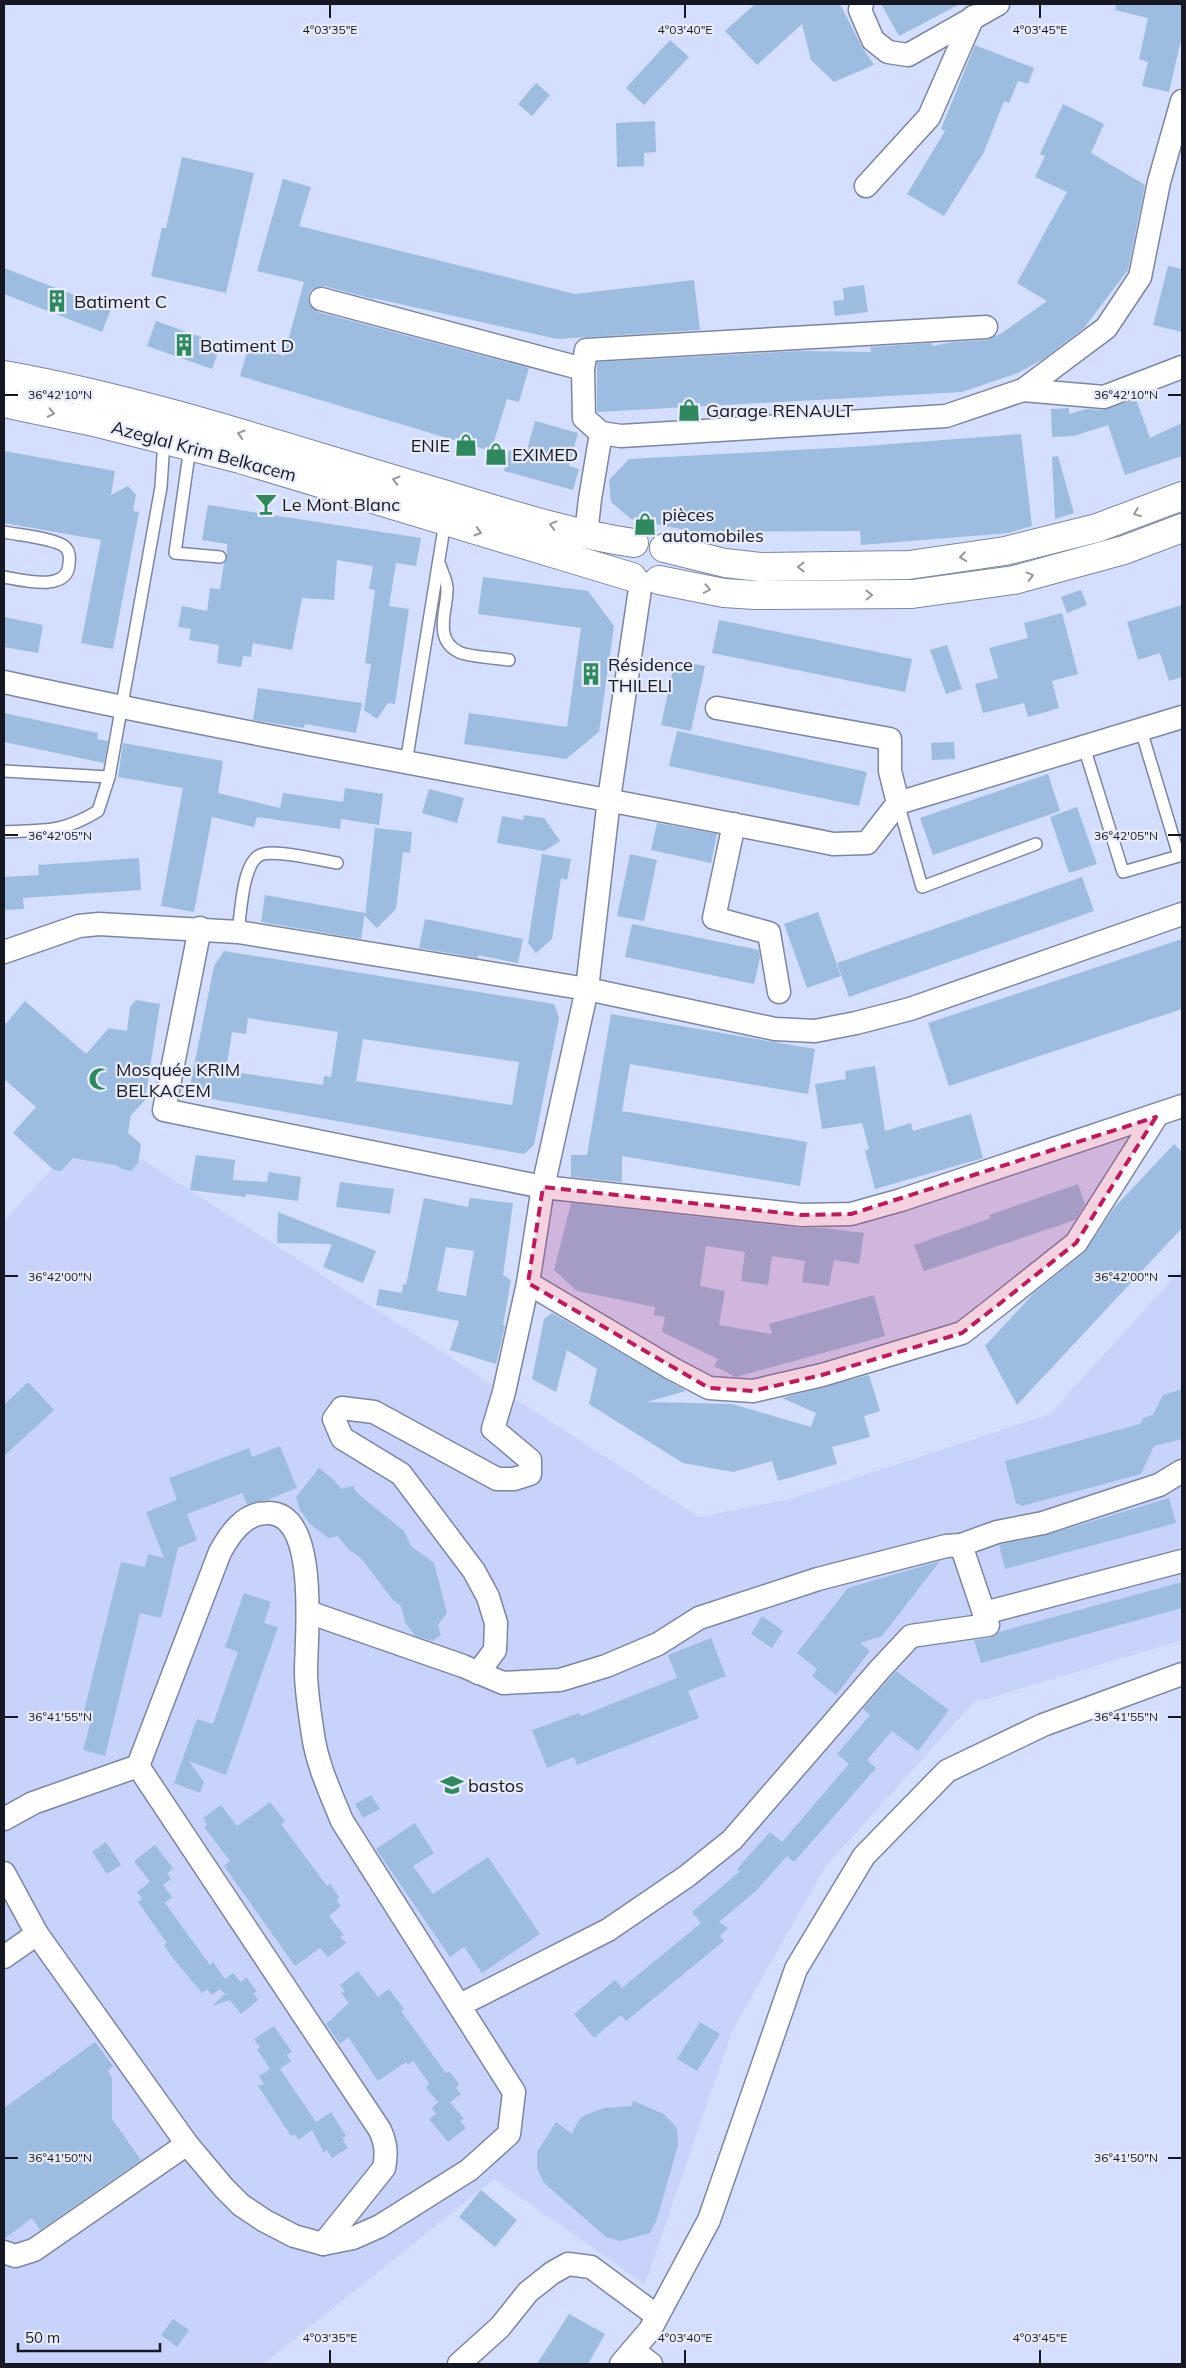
<svg xmlns="http://www.w3.org/2000/svg" width="1186" height="2368" viewBox="0 0 1186 2368" font-family="Mulish,sans-serif">
<rect width="100%" height="100%" fill="#d4defe"/>
<!-- built -->
<polygon fill="#c7d3fa" points="130,1152 699,1517 791,1499 1050,1414 1182,1269 1182,1640 973,1703 825,1867 732,2031 645,2284 494,2179 263,2364 4,2364 4,1221 65,1155"/>
<!-- building -->
<g fill="#9dbde0" fill-rule="evenodd">
<polygon points="755,4 840,4 861,45 874,65 834,82 811,60 802,24 757,65 725,31"/>
<polygon points="881,4 960,4 899,36"/>
<polygon points="1116,4 1182,4 1182,36 1169,92 1142,86 1148,62 1139,59 1148,18 1115,10"/>
<polygon points="670,40 689,57 644,105 626,88"/>
<polygon points="975,45 1034,68 1028,84 1018,81 1009,103 1004,101 984,152 944,216 907,194 945,131 941,129"/>
<polygon points="536,83 550,95 532,116 518,104"/>
<polygon points="1063,104 1104,124 1091,153 1145,185 1128,270 1084,328 1043,359 1018,373 962,392 597,412 597,362 800,351 871,352 870,347 932,343 932,346 953,342 987,340 1002,333 1047,301 1017,283 1067,192 1035,177 1045,156 1040,154"/>
<polygon points="655,121 656,152 644,153 644,166 617,167 616,123"/>
<polygon points="182,157 254,173 226,293 151,276 162,228 166,228"/>
<polygon points="283,179 311,187 299,226 575,294 694,280 700,330 557,339 373,298 373,299 324,286 317,287 311,290 308,296 309,303 318,312 529,368 519,402 507,399 491,451 240,376 249,345 284,356 304,282 257,271"/>
<polygon points="1168,266 1182,269 1182,332 1153,325"/>
<polygon points="4,268 111,309 102,332 4,294"/>
<polygon points="864,285 868,312 835,316 833,301 844,300 843,288"/>
<polygon points="156,321 221,344 212,369 147,346"/>
<polygon points="1136,399 1150,438 1182,423 1182,456 1125,475 1108,425 1074,436 1052,437 1051,409 1069,408 1069,414 1086,409 1103,410"/>
<polygon points="535,421 578,433 569,466 579,469 573,490 504,471 509,450 526,454"/>
<polygon points="1021,434 1032,526 1009,533 861,545 860,531 695,532 631,519 611,502 609,480 629,459 852,447"/>
<polygon points="4,451 115,471 111,495 128,486 136,495 133,511 139,512 113,649 81,643 101,540 4,523"/>
<polygon points="1058,456 1074,513 1055,519 1052,457"/>
<polygon points="208,505 421,538 416,566 396,563 389,606 409,609 395,704 388,703 377,719 364,710 371,664 365,663 375,590 369,589 373,566 337,560 334,600 302,598 292,650 253,643 251,657 243,656 241,667 217,663 219,645 189,640 191,629 178,627 182,606 207,611 210,588 220,589 224,563 227,558 227,544 202,540"/>
<polygon points="483,577 588,591 614,626 599,732 566,759 464,744 469,713 567,727 581,628 478,614"/>
<polygon points="1081,590 1087,605 1067,613 1061,597"/>
<polygon points="1182,605 1182,677 1169,681 1160,653 1138,660 1127,622"/>
<polygon points="1062,613 1078,674 1052,681 1059,708 1028,717 1024,703 983,713 975,684 998,678 989,648 1028,638 1024,623"/>
<polygon points="4,617 43,625 38,653 4,647"/>
<polygon points="719,620 912,659 905,692 712,653"/>
<polygon points="947,645 962,689 946,694 930,650"/>
<polygon points="675,660 705,666 691,731 661,725"/>
<polygon points="258,688 362,703 356,733 305,724 304,728 253,720"/>
<polygon points="4,713 98,733 97,739 108,741 104,763 4,742"/>
<polygon points="677,731 867,772 859,806 669,766"/>
<polygon points="954,742 955,759 932,760 931,743"/>
<polygon points="123,743 223,761 218,793 280,808 283,793 343,802 345,788 383,794 379,825 341,819 340,829 257,817 254,827 212,817 194,912 161,906 183,788 118,777"/>
<polygon points="1048,774 1060,811 933,855 920,818"/>
<polygon points="429,789 464,798 457,823 422,813"/>
<polygon points="1077,807 1097,864 1069,873 1050,817"/>
<polygon points="524,815 544,818 560,841 544,851 497,843 502,816 523,820"/>
<polygon points="657,823 717,834 711,863 651,850"/>
<polygon points="375,828 412,832 410,853 403,852 396,909 377,928 365,916"/>
<polygon points="542,854 571,859 567,880 561,878 552,939 536,953 528,943"/>
<polygon points="630,854 657,860 644,921 617,916"/>
<polygon points="139,858 141,890 23,898 24,909 4,910 4,877 39,875 38,865"/>
<polygon points="1082,877 1094,911 849,997 837,963"/>
<polygon points="265,895 365,913 361,939 261,922"/>
<polygon points="818,912 841,976 807,988 784,924"/>
<polygon points="425,919 523,939 518,963 478,955 478,958 419,948"/>
<polygon points="632,924 759,950 760,958 754,984 625,957"/>
<polygon points="1182,939 1182,1009 949,1086 928,1023"/>
<path d="M224,951l330,53 5,14 -25,127 -10,9 -324,-57 -10,-11 24,-120zM248,1018l90,14 -7,45 -7,-1 -1,9 -97,-14 6,-39 14,2zM363,1039l156,23 -7,43 -156,-24z"/>
<polygon points="136,1000 160,1004 145,1100 131,1115 128,1133 141,1144 138,1163 131,1171 122,1169 116,1165 73,1158 61,1171 54,1170 13,1133 36,1107 4,1079 4,1026 25,1001 86,1054 109,1028 127,1031 130,1007"/>
<polygon points="611,1014 815,1049 808,1094 630,1064 622,1111 807,1142 800,1186 622,1156 622,1182 571,1177 571,1155 587,1155"/>
<polygon points="875,1066 885,1131 911,1123 913,1131 971,1114 983,1158 875,1189 865,1151 869,1149 862,1123 822,1129 815,1084 846,1079 845,1071"/>
<polygon points="1174,1144 1182,1152 1182,1228 1017,1405 985,1346 1034,1293 1084,1253 1114,1208"/>
<polygon points="196,1155 235,1160 233,1180 267,1182 269,1172 301,1177 298,1201 246,1194 246,1197 190,1190"/>
<polygon points="340,1182 394,1189 390,1214 336,1207"/>
<polygon points="1078,1184 1085,1204 1075,1220 924,1271 914,1245 991,1218 989,1215"/>
<path d="M424,1198l44,9 2,-9 43,5 -10,72 8,5 -8,45 2,1 -9,38 -46,-14 9,-29 -83,-16 3,-16 23,4 1,-9 3,1zM446,1247l28,4 -8,45 -29,-5z"/>
<polygon points="571,1203 801,1228 825,1228 864,1233 859,1264 834,1260 829,1286 802,1282 805,1261 772,1256 768,1285 741,1281 745,1252 706,1246 700,1286 725,1291 719,1325 772,1334 769,1324 874,1295 885,1336 736,1377 714,1366 718,1359 662,1332 665,1317 654,1315 655,1307 577,1291 554,1270"/>
<polygon points="278,1212 376,1251 363,1283 323,1267 332,1244 277,1243"/>
<polygon points="552,1313 686,1391 647,1402 732,1404 811,1427 816,1413 782,1398 869,1375 880,1411 864,1416 870,1437 832,1447 837,1464 778,1481 772,1461 733,1472 683,1463 589,1404 597,1369 567,1350 556,1392 532,1379 544,1319"/>
<polygon points="28,1382 54,1410 4,1456 4,1405"/>
<polygon points="1182,1389 1182,1439 1154,1446 1141,1474 1022,1506 1016,1503 1005,1461 1140,1424 1143,1418 1153,1415 1163,1395"/>
<polygon points="280,1446 297,1488 267,1500 247,1504 242,1493 187,1514 197,1540 178,1548 161,1618 140,1613 105,1756 83,1750 92,1717 83,1715 121,1562 145,1567 148,1554 164,1558 146,1512 177,1500 169,1478 249,1448 252,1457"/>
<polygon points="319,1468 334,1480 341,1489 353,1486 357,1493 404,1531 411,1546 434,1563 447,1613 438,1625 441,1635 432,1641 415,1636 405,1622 401,1606 392,1599 361,1558 348,1549 338,1536 328,1538 310,1524 300,1510 296,1497"/>
<polygon points="1169,1498 1176,1523 1005,1569 999,1545 1047,1535"/>
<polygon points="940,1561 882,1636 860,1643 870,1651 836,1695 812,1676 817,1669 797,1653 848,1588"/>
<polygon points="1182,1582 1182,1608 981,1663 974,1640 990,1638 999,1632"/>
<polygon points="244,1593 271,1602 264,1623 278,1627 226,1775 189,1761 204,1782 200,1793 174,1783 197,1719 213,1724 238,1652 225,1647"/>
<polygon points="762,1616 783,1631 772,1648 751,1634"/>
<polygon points="711,1638 726,1676 688,1691 699,1718 577,1765 574,1757 547,1768 532,1730 579,1713 581,1716 677,1678 668,1655"/>
<polygon points="896,1671 949,1710 918,1751 892,1731 867,1760 876,1768 794,1862 787,1856 756,1891 719,1922 728,1928 720,1936 724,1941 626,2021 621,2015 594,2038 574,2014 615,1980 622,1988 701,1923 692,1912 740,1871 737,1869 770,1832 782,1842 849,1764 837,1754 870,1715 863,1709"/>
<polygon points="371,1795 380,1809 363,1818 355,1804"/>
<polygon points="270,1802 285,1821 281,1824 327,1886 330,1884 339,1897 337,1901 341,1906 329,1916 344,1935 340,1936 346,1943 328,1957 320,1948 295,1966 224,1866 230,1861 204,1827 207,1825 203,1818 221,1805 237,1826"/>
<polygon points="415,1823 434,1853 413,1866 433,1894 488,1857 540,1934 482,1973 464,1947 450,1957 376,1849"/>
<polygon points="106,1842 121,1865 107,1874 92,1852"/>
<polygon points="155,1845 173,1868 167,1874 171,1879 163,1885 172,1897 165,1903 210,1965 213,1962 225,1979 233,1973 241,1982 246,1977 257,1992 253,1993 258,2000 241,2014 230,2000 212,2006 225,1994 220,1989 212,1995 207,1989 202,1993 172,1957 164,1945 167,1943 162,1936 138,1902 142,1899 137,1892 150,1882 134,1861"/>
<polygon points="358,1971 378,1997 389,1989 404,2009 401,2011 446,2073 449,2071 459,2084 456,2088 461,2094 450,2102 464,2119 460,2121 466,2128 448,2142 429,2119 436,2114 432,2108 438,2102 426,2088 429,2083 413,2061 408,2065 406,2062 378,2081 348,2037 340,2044 326,2024 349,2003 341,1993 345,1992 340,1985"/>
<polygon points="700,2022 720,2034 697,2071 677,2059"/>
<polygon points="274,2026 292,2052 287,2055 291,2061 280,2069 316,2122 331,2112 346,2136 342,2138 348,2148 332,2158 326,2149 324,2153 312,2130 298,2140 295,2134 291,2136 258,2086 264,2084 259,2076 270,2069 257,2049 260,2047 254,2039"/>
<polygon points="95,2042 113,2066 108,2071 112,2078 112,2119 141,2160 40,2230 32,2218 4,2239 4,2108"/>
<polygon points="633,2101 664,2114 677,2128 678,2145 657,2219 650,2233 620,2241 606,2237 544,2183 537,2168 537,2152 556,2122 572,2134 578,2121 585,2115 604,2108 632,2106"/>
<polygon points="481,2190 517,2220 495,2247 459,2217"/>
<polygon points="569,2314 605,2334 588,2364 537,2364"/>
<polygon points="173,2319 189,2330 177,2347 161,2335"/>
</g>
<g fill="none" stroke-linecap="round" stroke-linejoin="round">
<defs>
<g id="lane">
<polyline points="190,447 175,553 220,557"/>
<path d="M4,532c14,3 49,6 60,14 5,4 6,11 5,17 0,30 -48,17 -65,14"/>
<path d="M440,565c2,7 7,16 7,23 1,20 -15,51 12,64 9,5 39,6 50,8"/>
<polyline points="1084,747 1123,872 1179,856 1141,730"/>
<polyline points="406,763 445,522"/>
<polyline points="4,771 109,777"/>
<polyline points="898,803 922,887 1036,844"/>
<path d="M4,832c40,-2 58,1 94,-21l11,-34 52,-290 3,-47"/>
<path d="M238,932c3,-19 4,-73 25,-78 16,-4 57,6 74,9"/>
</g>
<g id="street">
<polyline points="862,4 860,10 873,40 888,52 908,55 998,4"/>
<polyline points="866,186 929,117 973,17"/>
<polyline points="321,299 583,369"/>
<polyline points="986,327 586,350 583,369 584,418 601,433 621,436 946,416 1023,390 1106,328 1140,277 1159,182 1182,101"/>
<polyline points="1023,390 1104,397 1182,367"/>
<polyline points="586,534 590,499 601,433"/>
<path d="M4,682c275,60 553,106 829,162l34,-1 31,-40 -8,-32v-32l-173,-31"/>
<polyline points="898,803 1182,717"/>
<polyline points="734,824 714,918 769,933 779,992"/>
<polyline points="200,928 164,1110 543,1187 802,1215 851,1214 901,1200 1182,1106"/>
<polyline points="4,952 79,926 99,924 238,932 587,989 775,1029 815,1031 856,1023 910,1009 1182,914"/>
<polyline points="528,1283 671,1368 709,1388 753,1391 822,1375 962,1333 998,1305 1076,1243 1156,1117"/>
<polyline points="961,1545 997,1532 1043,1523 1159,1485 1182,1471"/>
<polyline points="308,1612 463,1666 503,1683 560,1680 606,1666 658,1644 699,1618 818,1579 946,1546 961,1545 988,1625 911,1636 881,1668 732,1840 687,1876 608,1930 460,2005"/>
<polyline points="984,1613 1182,1561"/>
<polyline points="478,1673 495,1650 496,1623 488,1597 474,1571 401,1474 342,1438 334,1419 342,1408 374,1412 497,1479 514,1479 530,1474 530,1460 493,1429 504,1392 528,1283 543,1187 587,989 609,799 641,582"/>
<path d="M138,1766l242,364c6,14 7,23 4,38l-61,76"/>
<path d="M4,1819l29,-16 105,-37 82,-214c10,-18 24,-39 47,-39 53,-2 39,124 39,158 0,21 4,43 7,64 4,29 18,59 29,86l172,271 -5,42 -40,36 -89,56 -27,12 -30,6 -29,-8 -29,-15 -24,-16 -17,-17 -37,-44 -150,-210 -33,-61"/>
<polyline points="4,1957 37,1934"/>
<polyline points="4,2252 15,2256 34,2250 187,2144"/>
<polyline points="633,2350 651,2364"/>
<polyline points="459,2364 500,2327 528,2292 552,2273 568,2264 591,2267 657,2316"/>
<polyline points="621,2364 650,2330 709,2220 796,1969 864,1856 947,1771 1043,1725 1182,1674"/>
</g>
<g id="secondary">
<path d="M4,375c146,26 288,75 429,116 67,20 133,42 201,52"/>
<polyline points="4,403 94,422 240,459 632,577"/>
<polyline points="664,548 725,563 760,567 909,565 1005,551 1097,528 1182,496"/>
<polyline points="659,580 724,593 755,595 912,594 1014,580 1124,550 1182,528"/>
</g>
</defs>
<!-- lane casing -->
<use href="#lane" stroke="#7c85a2" stroke-width="14"/>
<!-- street casing -->
<use href="#street" stroke="#7c85a2" stroke-width="25"/>
<!-- secondary casing -->
<use href="#secondary" stroke="#7c85a2" stroke-width="30"/>
<!-- lane -->
<use href="#lane" stroke="#fff" stroke-width="11"/>
<!-- street -->
<use href="#street" stroke="#fff" stroke-width="22"/>
<!-- secondary -->
<use href="#secondary" stroke="#fff" stroke-width="28"/>
</g>
<!-- one-way arrows -->
<defs><path id="oneway-chevron" d="M-2-3.5L2.5 0L-2 3.5" fill="none" stroke-width="1.6" stroke-linecap="round" stroke-linejoin="round" transform="scale(1.25)"/></defs>
<g stroke="#96979c">
<use href="#oneway-chevron" transform="translate(51 413) rotate(12)"/>
<use href="#oneway-chevron" transform="translate(241 434) rotate(-163)"/>
<use href="#oneway-chevron" transform="translate(396 480) rotate(-164)"/>
<use href="#oneway-chevron" transform="translate(1137 513) rotate(159)"/>
<use href="#oneway-chevron" transform="translate(553 525) rotate(-165)"/>
<use href="#oneway-chevron" transform="translate(478 532) rotate(16)"/>
<use href="#oneway-chevron" transform="translate(963 557) rotate(171)"/>
<use href="#oneway-chevron" transform="translate(801 567) rotate(180)"/>
<use href="#oneway-chevron" transform="translate(1030 576) rotate(-15)"/>
<use href="#oneway-chevron" transform="translate(707 589) rotate(11)"/>
<use href="#oneway-chevron" transform="translate(869 595) rotate(-1)"/>
</g>
<!-- marked area -->
<path fill="#c2185b" fill-opacity="0.2" stroke="#c2185b" stroke-width="4" stroke-dasharray="10 6" stroke-linejoin="round" d="M1156,1117l-80,126 -78,62 -36,28 -140,42 -69,16 -44,-3 -181,-105 15,-96 259,28 49,-1z"/>
<!-- ticks -->
<path fill="none" stroke="#151823" stroke-width="2" d="M330,5v13M685,5v13M1040,5v13M5,395h13M1168,395h13M5,835h13M1168,835h13M5,1276h13M1168,1276h13M5,1717h13M1168,1717h13M5,2158h13M1168,2158h13M330,2350v13M685,2350v13M1040,2350v13"/>
<!-- icons -->
<defs>
<symbol id="building-bare" viewBox="-9 -9 18 18"><path d="M-4-6H4V6H1V3H-1V6H-4ZM-2.5-4.3h1.7v1.8h-1.7ZM.8-4.3h1.7v1.8H.8ZM-2.5-1h1.7V.8h-1.7ZM.8-1h1.7V.8H.8Z" fill="#2e895f" stroke="#e8ecf9" stroke-width="2.5" paint-order="stroke"/></symbol>
<symbol id="shop-bare" viewBox="-9 -9 18 18"><path d="M-5-2.5h2.3a2.7 3.5 0 0 1 5.4 0H5L5.5 6h-11ZM-1.5-2.5h3a1.5 2.3 0 0 0-3 0Z" fill="#2e895f" stroke="#e8ecf9" stroke-width="2.5" paint-order="stroke"/></symbol>
<symbol id="bar-bare" viewBox="-9 -9 18 18"><path d="M-6-5H6L.8 .8V4.5H3.5V6h-7V4.5H-.8V.8Z" fill="#2e895f" stroke="#e8ecf9" stroke-width="2.5" paint-order="stroke"/></symbol>
<symbol id="mosque-bare" viewBox="-9 -9 18 18"><path d="M3.5-4.9A6 6 0 1 0 3.5 4.9A5 5 0 1 1 3.5-4.9Z" fill="#2e895f" stroke="#e8ecf9" stroke-width="2.5" paint-order="stroke"/></symbol>
<symbol id="university-bare" viewBox="-9 -9 18 18"><path d="M0-5L7-2L0 1L-7-2ZM-4 1L0 2.5L4 1V4Q0 6-4 4Z" fill="#2e895f" stroke="#e8ecf9" stroke-width="2.5" paint-order="stroke"/></symbol>
</defs>
<g fill-rule="evenodd">
<use href="#building-bare" x="41" y="285" width="32" height="32"/>
<use href="#building-bare" x="168" y="329" width="32" height="32"/>
<use href="#shop-bare" x="673" y="394" width="32" height="32"/>
<use href="#shop-bare" x="450" y="429" width="32" height="32"/>
<use href="#shop-bare" x="480" y="438" width="32" height="32"/>
<use href="#bar-bare" x="250" y="488" width="32" height="32"/>
<use href="#shop-bare" x="629" y="508" width="32" height="32"/>
<use href="#building-bare" x="575" y="658" width="32" height="32"/>
<use href="#mosque-bare" x="84" y="1063" width="32" height="32"/>
<use href="#university-bare" x="436" y="1769" width="32" height="32"/>
</g>
<g text-anchor="middle" dominant-baseline="central" stroke-width="4.5" stroke-linejoin="round" paint-order="stroke">
<!-- poi labels -->
<g font-size="18" fill="#151823" stroke="#e8ecf9" text-anchor="start">
<text x="74" y="301">Batiment C</text>
<text x="200" y="345">Batiment D</text>
<text x="706" y="410">Garage RENAULT</text>
<text x="450" y="445" text-anchor="end">ENIE</text>
<text x="512" y="454">EXIMED</text>
<text x="282" y="504">Le Mont Blanc</text>
<text x="662" y="514">pièces<tspan x="662" dy="21">automobiles</tspan></text>
<text x="608" y="664">Résidence<tspan x="608" dy="21">THILELI</tspan></text>
<text x="116" y="1069">Mosquée KRIM<tspan x="116" dy="21">BELKACEM</tspan></text>
<text x="468" y="1785">bastos</text>
</g>
<!-- street labels -->
<g font-size="18" fill="#151823" stroke="#e8ecf9">
<text transform="translate(204 451) rotate(15)">Azeglal Krim Belkacem</text>
</g>
</g>
<g font-size="12" text-anchor="middle" fill="#151823" stroke="#e8ecf9" stroke-width="4.5" stroke-linejoin="round" paint-order="stroke">
<text x="330" y="34">4°03'35"E</text>
<text x="685" y="34">4°03'40"E</text>
<text x="1040" y="34">4°03'45"E</text>
<text x="60" y="399">36°42'10"N</text>
<text x="1126" y="399">36°42'10"N</text>
<text x="60" y="840">36°42'05"N</text>
<text x="1126" y="840">36°42'05"N</text>
<text x="60" y="1281">36°42'00"N</text>
<text x="1126" y="1281">36°42'00"N</text>
<text x="60" y="1721">36°41'55"N</text>
<text x="1126" y="1721">36°41'55"N</text>
<text x="60" y="2162">36°41'50"N</text>
<text x="1126" y="2162">36°41'50"N</text>
<text x="330" y="2342">4°03'35"E</text>
<text x="685" y="2342">4°03'40"E</text>
<text x="1040" y="2342">4°03'45"E</text>
</g>
<!-- border -->
<rect width="1186" height="2368" fill="none" stroke="#151823" stroke-width="10"/>
<!-- scale -->
<path d="M18 2343v8h142v-8" fill="none" stroke="#151823" stroke-width="2.5"/>
<text x="25" y="2343" font-size="15" fill="#151823" stroke="#e8ecf9" stroke-width="4" paint-order="stroke">50 m</text>
</svg>
